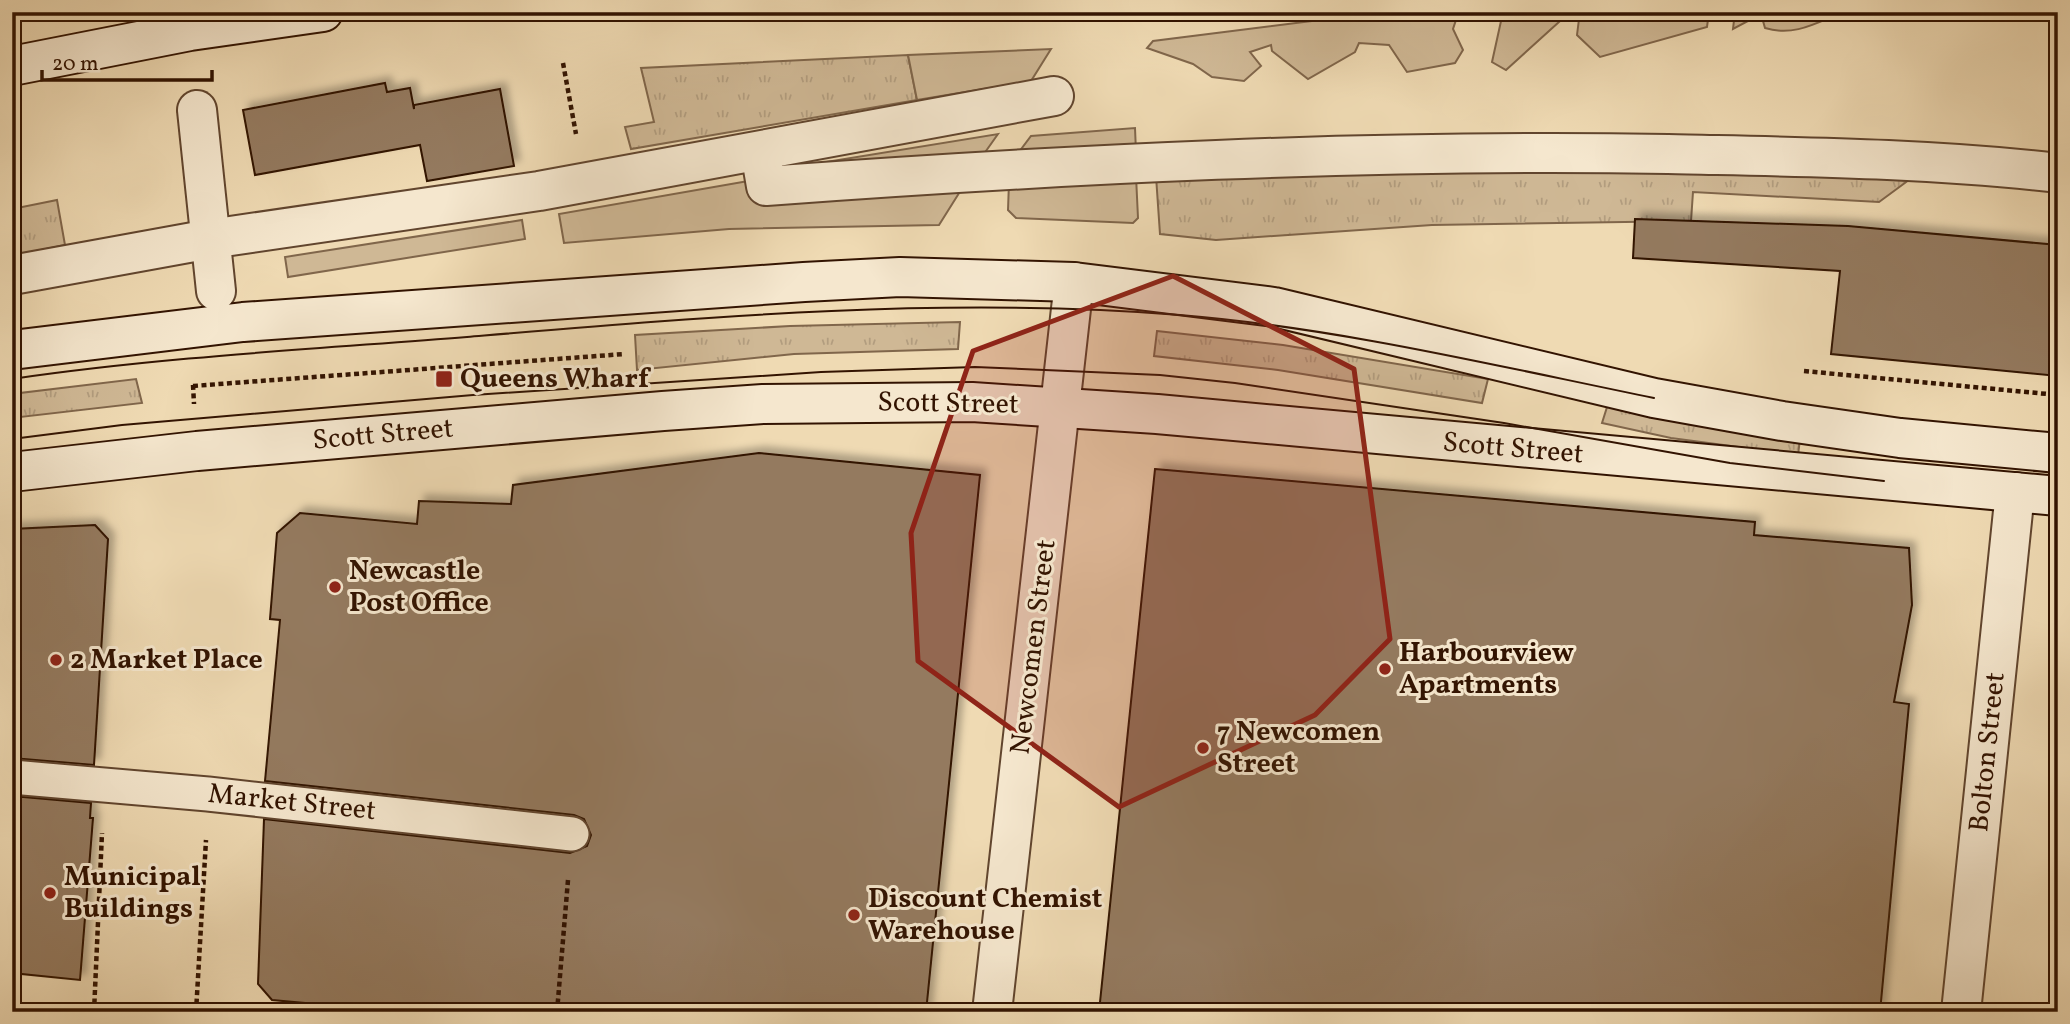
<svg xmlns="http://www.w3.org/2000/svg" width="2070" height="1024" viewBox="0 0 2070 1024" font-family="Vollkorn,serif">
<defs>
<pattern id="grass-tufts" width="24" height="20" patternUnits="userSpaceOnUse" patternTransform="scale(1.75)"><rect width="24" height="20" fill="#cfb895"/><path d="M3 7l-1-3M5 7V3M7 7l1-3M15 17l-1-3M17 17v-4M19 17l1-3" fill="none" stroke="#b29d7f"/></pattern>
<filter id="shadow"><feDropShadow dx="6" dy="-6" stdDeviation="3.5" flood-color="#0004"/></filter>
</defs>
<rect width="100%" height="100%" fill="#efdab3"/>
<filter id="stains"><feTurbulence type="fractalNoise" baseFrequency=".00286" numOctaves="4"/><feColorMatrix values="0 0 0 0 .2 0 0 0 0 .09 0 0 0 0 .02 0 0 0 .5 -.17"/></filter>
<radialGradient id="worn" r=".72"><stop offset=".6" stop-color="#630" stop-opacity="0"/><stop offset="1" stop-color="#630" stop-opacity=".3"/></radialGradient>
<!-- grass -->
<g fill="url(#grass-tufts)" stroke="#80664b" stroke-width="2">
<polygon points="908,55 917,100 631,149 625,127 654,122 641,68"/>
<polygon points="1416,164 1913,177 1879,202 1693,192 1691,221 1432,225 1216,240 1160,234 1156,176"/>
<polygon points="57,200 65,245 12,256 12,209"/>
<polygon points="960,322 958,349 794,354 637,370 635,335 790,326"/>
<polygon points="1157,331 1283,345 1488,379 1482,403 1278,370 1154,356"/>
<polygon points="136,379 142,403 12,418 12,394"/>
<polygon points="1608,404 1800,439 1798,455 1671,438 1602,423"/>
</g>
<!-- garden -->
<g fill="#cfb895" stroke="#80664b" stroke-width="2">
<polygon points="1384,12 1468,12 1456,20 1453,29 1463,50 1455,63 1407,72 1389,45 1359,43 1355,52 1308,79 1272,51 1271,45 1250,52 1261,66 1244,81 1212,77 1193,64 1147,48 1153,41"/>
<polygon points="1503,12 1570,12 1506,70 1492,62"/>
<polygon points="1575,12 1709,12 1707,27 1600,57 1577,35 1579,19"/>
<path d="M1735,12h108c-27,11 -49,25 -78,16l-4,-14 -28,15z"/>
<polygon points="1051,49 1031,81 917,100 908,55"/>
<polygon points="1135,128 1136,152 1016,156 1031,136"/>
<polygon points="998,134 981,158 777,170"/>
<polygon points="1136,176 1138,218 1133,223 1016,218 1008,210 1009,182"/>
<polygon points="754,180 966,182 939,225 729,229 564,243 559,214"/>
<polygon points="522,220 525,239 288,277 285,257"/>
</g>
<!-- building -->
<g fill="#947a5e" stroke="#321301" stroke-width="2" filter="url(#shadow)">
<polygon points="385,83 387,92 410,88 414,109 414,105 500,89 514,166 427,181 420,145 255,175 243,110"/>
<polygon points="1635,219 1848,226 2058,245 2058,376 1831,354 1840,271 1633,258"/>
<polygon points="759,453 980,475 926,1012 405,1012 272,1000 258,984 264,819 570,853 587,846 591,835 584,819 574,815 265,781 280,620 270,619 277,533 300,513 417,524 419,501 511,504 513,485"/>
<polygon points="1155,469 1755,522 1754,535 1909,548 1912,605 1894,702 1909,704 1880,1012 1099,1012"/>
<polygon points="95,525 108,539 94,765 12,758 12,529"/>
<polygon points="12,796 91,803 90,818 93,818 80,980 12,973"/>
</g>
<g fill="none" stroke-linecap="round" stroke-linejoin="round">
<defs>
<polyline id="lane" points="12,777 208,794 572,834"/>
<g id="street">
<polyline points="197,110 216,291"/>
<path d="M760,151l6,35c300,-22 601,-37 902,-32 130,3 261,4 390,19"/>
<polyline points="12,275 210,239 539,191 1054,96"/>
<polyline points="992,1012 1074,282"/>
<polyline points="1961,1012 2015,492"/>
</g>
<g id="secondary">
<polyline points="12,66 190,31 323,12"/>
<polyline points="12,350 243,322 804,282 900,277 1074,282 1274,307 1654,398 1782,421 1900,438 2058,453"/>
<polyline points="12,472 197,451 663,411 763,404 972,402 1157,414 2058,496"/>
</g>
</defs>
<!-- lane casing -->
<use href="#lane" stroke="#61452e" stroke-width="37"/>
<!-- street casing -->
<use href="#street" stroke="#61452e" stroke-width="42"/>
<!-- secondary casing -->
<use href="#secondary" stroke="#321301" stroke-width="42"/>
<!-- path -->
<g stroke="#321301" stroke-width="4.5" stroke-dasharray="5 3.5" stroke-linecap="butt">
<polyline points="563,63 576,134"/>
<polyline points="1804,371 2058,395"/>
<polyline points="193,385 194,404"/>
<polyline points="193,386 624,354"/>
<polyline points="94,1012 102,833"/>
<polyline points="196,1012 206,840"/>
<polyline points="557,1012 568,880"/>
</g>
<!-- lane -->
<use href="#lane" stroke="#f5e7ce" stroke-width="33"/>
<!-- street -->
<use href="#street" stroke="#f5e7ce" stroke-width="38"/>
<!-- secondary -->
<use href="#secondary" stroke="#f5e7ce" stroke-width="38"/>
<!-- tram -->
<g stroke="#321301" stroke-width="2">
<path d="M12,379c151,-22 303,-30 455,-42 237,-20 474,-41 713,-22 159,13 317,51 474,83"/>
<polyline points="12,439 122,425 473,395 821,372 975,367 1160,375 1235,383 1504,423 1730,463 1884,481"/>
</g>
</g>
<!-- marked area -->
<path fill="#8f2418" fill-opacity="0.2" stroke="#8f2418" stroke-width="5" stroke-linejoin="round" d="M1173,276l181,93 36,270 -75,76 -196,92 -201,-146 -7,-128 62,-182z"/>
<!-- markers -->
<g fill="#8f2418" stroke="#f5e7ce" stroke-width="2.5">
<rect x="435" y="370" width="18" height="18" rx="3.5"/>
<circle cx="335" cy="587" r="7"/>
<circle cx="56" cy="660" r="7"/>
<circle cx="1385" cy="669" r="7"/>
<circle cx="1203" cy="748" r="7"/>
<circle cx="50" cy="893" r="7"/>
<circle cx="854" cy="915" r="7"/>
</g>
<g text-anchor="middle" dominant-baseline="central" stroke-width="6" stroke-linejoin="round" paint-order="stroke">
<!-- poi labels -->
<g font-size="28" font-weight="bold" fill="#321301" stroke="#f5e7ce" text-anchor="start">
<text x="460" y="379">Queens Wharf</text>
<text x="349" y="571">Newcastle<tspan x="349" dy="32">Post Office</tspan></text>
<text x="1399" y="653">Harbourview<tspan x="1399" dy="32">Apartments</tspan></text>
<text x="70" y="660">2 Market Place</text>
<text x="1217" y="732">7 Newcomen<tspan x="1217" dy="32">Street</tspan></text>
<text x="64" y="877">Municipal<tspan x="64" dy="32">Buildings</tspan></text>
<text x="868" y="899">Discount Chemist<tspan x="868" dy="32">Warehouse</tspan></text>
</g>
<!-- street labels -->
<g font-size="28" fill="#321301" stroke="#f5e7ce">
<text transform="translate(948 404) rotate(1)">Scott Street</text>
<text transform="translate(383 435) rotate(-5)">Scott Street</text>
<text transform="translate(1513 449) rotate(5)">Scott Street</text>
<text transform="translate(1034 647) rotate(-83)">Newcomen Street</text>
<text transform="translate(1988 752) rotate(-84)">Bolton Street</text>
<text transform="translate(292 803) rotate(6)">Market Street</text>
</g>
</g>
<!-- margin -->
<rect width="2070" height="1024" fill="none" stroke="#efdab3" stroke-width="42"/>
<rect x="14" y="14" width="2042" height="996" fill="none" stroke="#321301" stroke-width="3.5"/>
<rect x="21" y="21" width="2028" height="982" fill="none" stroke="#321301" stroke-width="2"/>
<!-- scale -->
<path d="M42 70v10h170v-10" fill="none" stroke="#321301" stroke-width="3.5"/>
<text x="52" y="70" font-size="21" fill="#321301" stroke="#f5e7ce" stroke-width="5" paint-order="stroke">20 m</text>
<rect width="100%" height="100%" filter="url(#stains)"/>
<rect width="100%" height="100%" fill="url(#worn)"/>
</svg>
